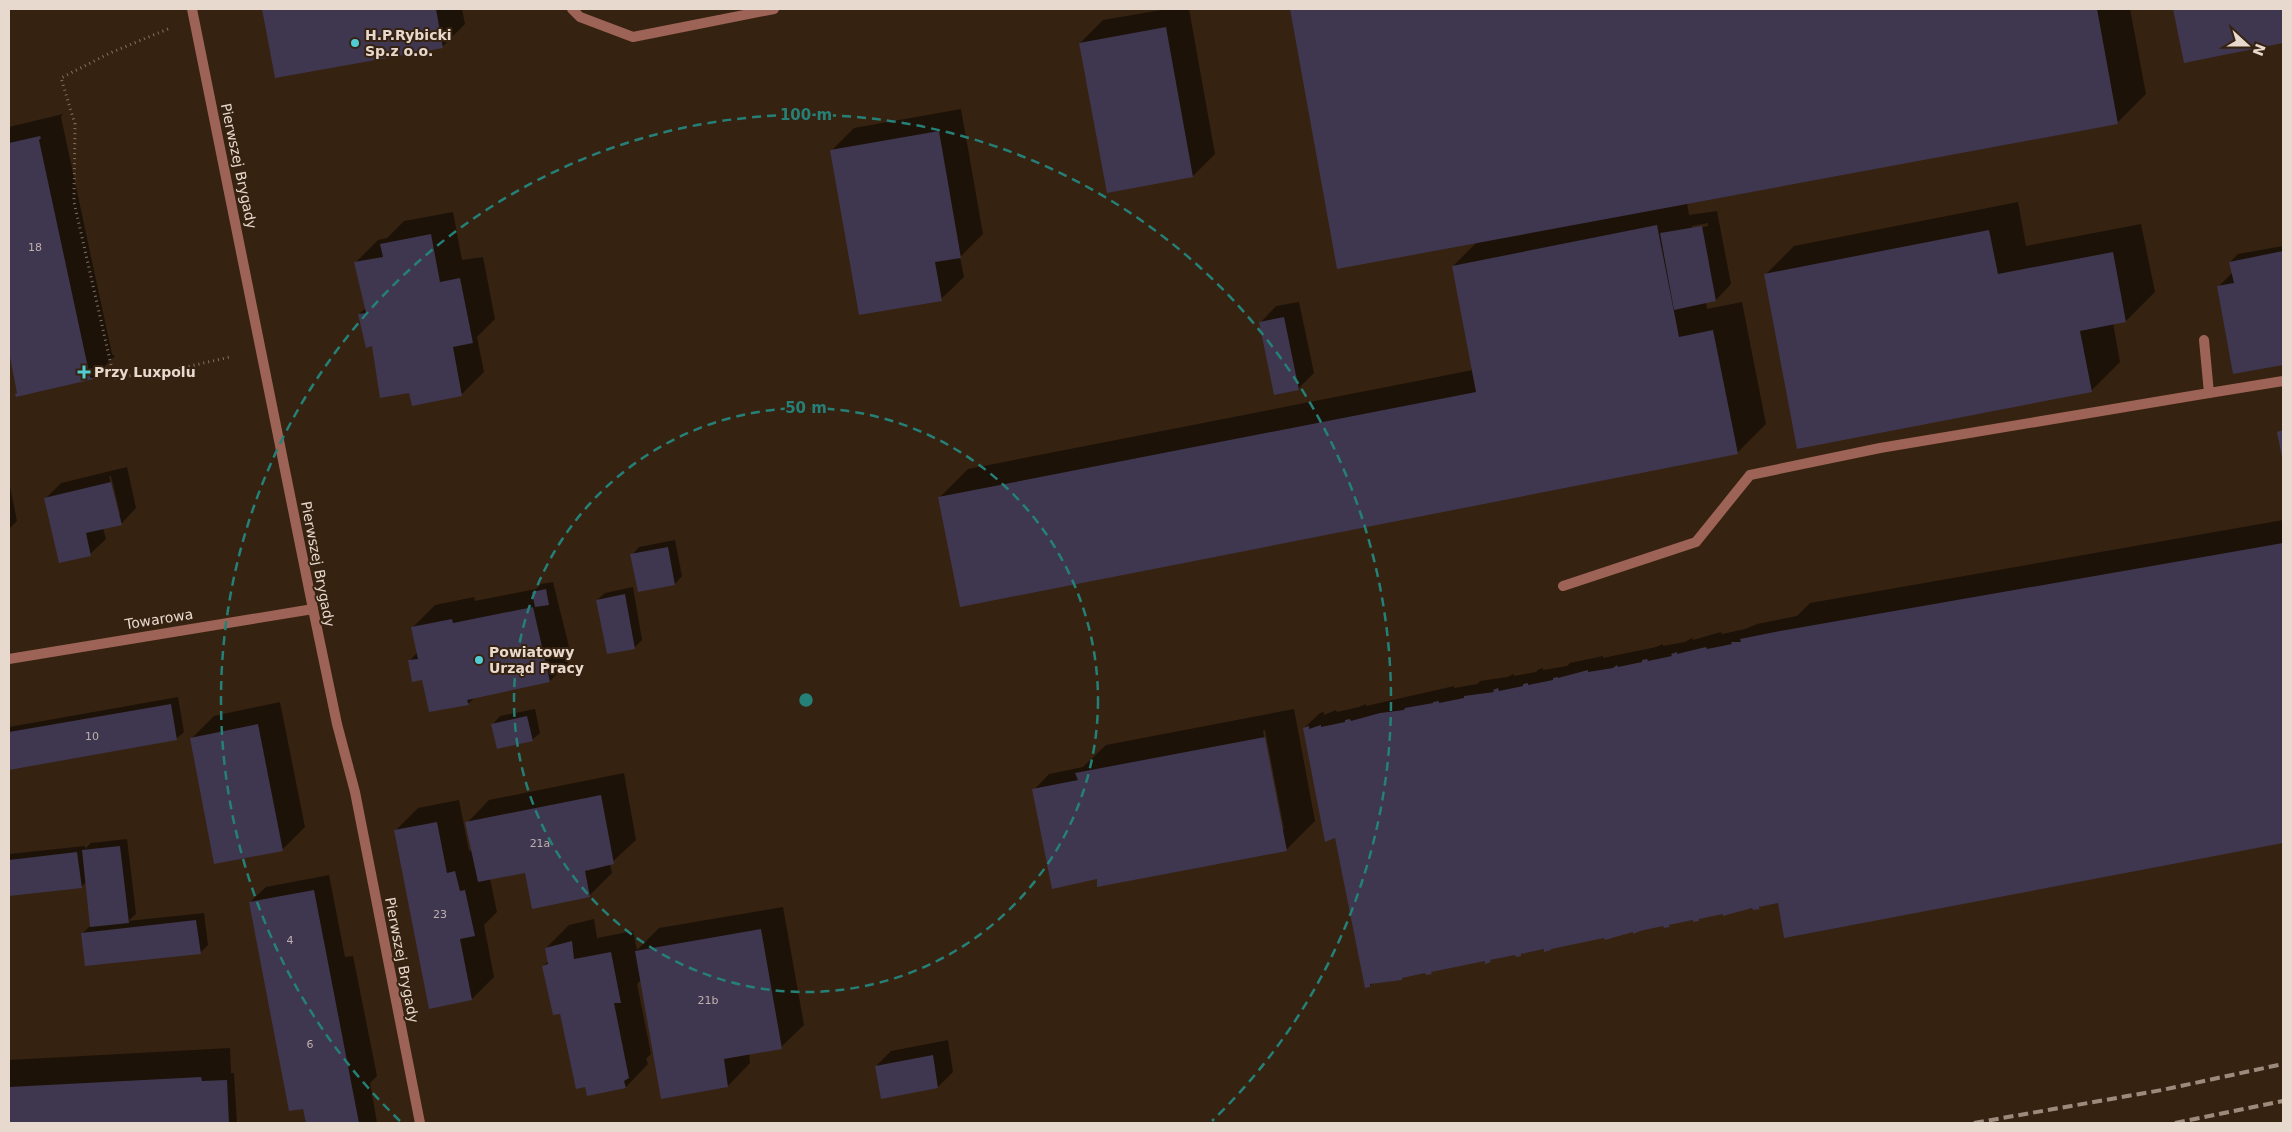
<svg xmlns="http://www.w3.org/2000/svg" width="2292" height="1132" viewBox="0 0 2292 1132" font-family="'DejaVu Sans',sans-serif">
<rect width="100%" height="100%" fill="#362210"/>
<!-- shadow -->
<g fill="#0007" fill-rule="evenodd">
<polygon points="263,9 462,9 465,24 442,47 276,77"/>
<polygon points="1167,9 1189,9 1215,154 1193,176 1080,43 1103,20"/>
<path d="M1291,9h839l16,85 -29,29 -430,80 2,12 28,-4 14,73 -15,16 -10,2 1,7 35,-7 24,122 -29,29 -798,45 29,-29 505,-99 -20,-104 25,-25 -140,26zM1708,223v3l-16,3v-3z"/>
<polygon points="2175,9 2283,9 2283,42 2185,61"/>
<polygon points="961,109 983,234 960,257 964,277 941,299 831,151 854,128"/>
<polygon points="63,114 61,117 112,354 115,356 93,378 17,396 18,392 9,345 9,127"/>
<polygon points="2018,202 2026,246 2141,224 2155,292 2126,321 2113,323 2120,362 2091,391 1765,275 1794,246"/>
<polygon points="453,212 462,260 483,257 495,319 477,337 484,372 461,395 410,391 373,344 359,314 366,308 355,263 378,240 387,238 404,221"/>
<polygon points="2283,246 2283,363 2234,373 2218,287 2233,272 2230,262 2238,254"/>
<polygon points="1299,302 1314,373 1298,389 1261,322 1276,306"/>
<path d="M127,467l9,41 -15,16 -18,4 3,11 -16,15 -44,-56 15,-15zM109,476h2l9,38h-2z"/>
<polygon points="9,487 10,487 17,521 9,529"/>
<polygon points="2283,520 2283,841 1785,936 1779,901 1762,905 1759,908 1753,906 1701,917 1699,919 1672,923 1669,926 1664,924 1523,952 1521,955 1516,954 1493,958 1490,961 1486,960 1434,970 1427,974 1426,972 1373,983 1369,986 1336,837 1304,728 1320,713 1324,712 1324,715 1336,710 1337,712 1359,707 1366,704 1366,706 1450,687 1454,686 1454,688 1477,684 1480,681 1507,677 1514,674 1514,676 1536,672 1539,669 1543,668 1543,670 1567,666 1570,663 1603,656 1603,658 1656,647 1663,644 1663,646 1685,642 1692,638 1693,640 1721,632 1722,634 1745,629 1757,624 1797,616 1810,603"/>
<polygon points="675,540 682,576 675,584 632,555 639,547"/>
<polygon points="553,582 572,659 550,681 475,697 468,704 423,678 410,660 418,652 413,627 435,605 474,597 475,601 536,589 541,584"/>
<polygon points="633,587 642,640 634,648 597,600 605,593"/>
<polygon points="178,697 184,732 176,739 9,769 9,727"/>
<polygon points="280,702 305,827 282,850 191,739 214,716"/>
<polygon points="535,709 540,733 532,740 493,724 500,716"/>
<path d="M1294,709l21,112 -29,29 -252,-60 15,-16 34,-7 23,-22zM1265,730l19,99h-3l-18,-98z"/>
<polygon points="624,773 636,840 610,864 612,873 589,896 526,872 490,879 497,912 484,925 494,977 472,999 395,831 418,808 459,800 469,851 472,850 467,823 489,800"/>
<polygon points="127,839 136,914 128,921 204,913 208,945 200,953 83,933 91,925 86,882 81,887 9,895 9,854 85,846 85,849 91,843"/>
<polygon points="329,875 345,957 353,956 377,1076 370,1083 377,1123 307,1123 250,902 266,887"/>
<polygon points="783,907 804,1025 781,1047 749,1053 750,1063 728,1086 641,980 637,984 651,1054 646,1059 648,1064 626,1087 588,1095 561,1013 543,966 549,961 546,948 569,925 594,919 597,938 633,931 637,950 659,928"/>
<polygon points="948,1040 953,1072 938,1087 876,1066 891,1051"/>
<polygon points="230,1048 231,1073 234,1073 237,1123 9,1123 9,1060"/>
</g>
<!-- building -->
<g fill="#3f364f">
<polygon points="262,9 436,9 443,48 275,78"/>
<polygon points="1290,9 2097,9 2118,124 1337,269"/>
<polygon points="2173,9 2283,9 2283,43 2184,63"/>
<polygon points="1166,27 1193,177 1107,193 1079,43"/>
<polygon points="939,131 961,258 935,262 942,301 859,315 830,150"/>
<polygon points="40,136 41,138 39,140 90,377 94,379 16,397 15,394 17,393 9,352 9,143"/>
<polygon points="1657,225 1679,337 1713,330 1738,454 960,607 938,497 1476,392 1452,266"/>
<polygon points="1702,226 1716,301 1674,310 1660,233"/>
<polygon points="1989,230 1998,274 2113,252 2126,322 2080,331 2092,392 1797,449 1764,274"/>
<polygon points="431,234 440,282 460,278 473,343 453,347 462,396 412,406 409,393 380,398 372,346 366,348 358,314 366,313 354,262 383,257 380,244"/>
<polygon points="2283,251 2283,365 2233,374 2217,286 2234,283 2229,262"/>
<polygon points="1284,317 1299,390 1274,395 1259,322"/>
<polygon points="2283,430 2283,457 2282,457 2277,432"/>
<polygon points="111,482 122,525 86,533 91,556 59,563 44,498"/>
<polygon points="2283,543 2283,843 1784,938 1778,903 1759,907 1760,909 1753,910 1752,908 1723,916 1723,914 1699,919 1699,921 1693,922 1693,920 1669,925 1670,927 1664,928 1663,926 1640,931 1633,934 1633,932 1605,940 1604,938 1551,949 1551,950 1544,952 1544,949 1521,954 1521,956 1516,957 1515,955 1490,960 1491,962 1485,964 1485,961 1431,972 1432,974 1426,975 1425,973 1402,978 1402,980 1370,984 1370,987 1365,988 1335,838 1325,842 1303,728 1309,726 1309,729 1321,725 1321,727 1345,722 1345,720 1350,719 1351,721 1380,713 1404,710 1405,708 1433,703 1433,702 1439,701 1439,703 1464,698 1464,696 1494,692 1493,690 1498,688 1499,691 1523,686 1523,684 1528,683 1528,685 1553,680 1553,678 1558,677 1558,678 1588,670 1588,672 1613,668 1617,665 1618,667 1642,662 1642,660 1647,659 1648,661 1672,656 1671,654 1677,652 1677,654 1706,647 1707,649 1732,644 1731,642 1741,642 1740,639 1780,631"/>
<polygon points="668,547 675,585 638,592 630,554"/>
<polygon points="546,589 549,605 535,607 532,592"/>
<polygon points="625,594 635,649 607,654 596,600"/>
<polygon points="533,607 550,682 467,700 469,705 429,712 422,680 412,682 408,660 418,659 411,627 452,619 453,623"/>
<polygon points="171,704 177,740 9,770 9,732"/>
<polygon points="527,716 533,741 497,749 491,724"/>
<polygon points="258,724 283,851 214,864 190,738"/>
<polygon points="1265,737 1287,851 1097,887 1097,879 1052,889 1032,789 1078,780 1075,773"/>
<polygon points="601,795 614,864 585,871 590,897 532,909 525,873 478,882 465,822"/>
<polygon points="437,822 447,873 455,871 460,891 465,890 475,936 460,939 472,1000 429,1009 394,830"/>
<polygon points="120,846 129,923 90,927 82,850"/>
<polygon points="77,852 82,888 9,896 9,860"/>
<polygon points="314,890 331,978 359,1123 306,1123 303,1109 289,1111 249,902"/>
<polygon points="196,920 201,954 85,966 81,933"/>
<polygon points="761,929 782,1049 724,1059 728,1087 661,1099 635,951"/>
<polygon points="572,941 574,959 611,952 621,1003 614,1003 629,1078 624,1081 626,1088 587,1096 585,1087 576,1089 560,1014 553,1015 542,966 548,964 545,948"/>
<polygon points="933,1055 938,1088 881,1099 875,1066"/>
<polygon points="201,1077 202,1081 227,1080 229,1123 9,1123 9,1087"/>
</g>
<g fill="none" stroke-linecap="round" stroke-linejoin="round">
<!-- path -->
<polyline stroke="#837162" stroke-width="3" stroke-dasharray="1 4" stroke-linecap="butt" points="168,29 110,53 61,78 75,124 74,202 114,378 173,370 230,357"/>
<!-- service -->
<g stroke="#9d6356" stroke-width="10">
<polyline points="572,9 580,17 633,37 774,9"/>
<polyline points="2209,393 2283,381"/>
<polyline points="1563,586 1696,542 1750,475 1880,448 2209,393 2204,340"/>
</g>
<!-- minor -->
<polyline stroke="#9d6356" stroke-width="10" points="9,659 313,609"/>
<!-- tertiary -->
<polyline stroke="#9d6356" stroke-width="10" points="192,9 313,609 337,724 355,792 420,1123"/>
<!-- rail -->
<g stroke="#9c8b7d" stroke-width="4" stroke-dasharray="10 5" stroke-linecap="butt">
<polyline points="1974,1123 2162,1090 2283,1064"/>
<polyline points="2175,1123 2283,1101"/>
</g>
</g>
<!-- distance rings -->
<g fill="none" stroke="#258078" stroke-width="2.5" stroke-dasharray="9 6">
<circle cx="806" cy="700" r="292"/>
<path d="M400 1121A585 585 0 1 1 1212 1121"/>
</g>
<!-- markers -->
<g fill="#51ccd3" stroke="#362210" stroke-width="2">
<circle cx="355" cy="43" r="5"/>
<path d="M81.5 364.5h5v5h5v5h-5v5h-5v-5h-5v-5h5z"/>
<circle cx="479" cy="660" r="5"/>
</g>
<g text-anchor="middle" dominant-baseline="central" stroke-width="4" stroke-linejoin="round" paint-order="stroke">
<!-- number labels -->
<g font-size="11" fill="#beb0ae">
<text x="35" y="247">18</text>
<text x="92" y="736">10</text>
<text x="540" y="843">21a</text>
<text x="440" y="914">23</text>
<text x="290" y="940">4</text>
<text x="708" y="1000">21b</text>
<text x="310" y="1044">6</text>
</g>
<!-- poi labels -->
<g font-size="14" font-weight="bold" fill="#e8d9ce" stroke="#362210" text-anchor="start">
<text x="365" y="35">H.P.Rybicki<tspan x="365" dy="16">Sp.z o.o.</tspan></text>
<text x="94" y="372">Przy Luxpolu</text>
<text x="489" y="652">Powiatowy<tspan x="489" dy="16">Urząd Pracy</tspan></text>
</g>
<!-- street labels -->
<g font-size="14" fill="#e8d9ce" stroke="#362210">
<text transform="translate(239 166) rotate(78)">Pierwszej Brygady</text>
<text transform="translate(318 564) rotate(79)">Pierwszej Brygady</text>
<text transform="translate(159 619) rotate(-9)">Towarowa</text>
<text transform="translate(402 960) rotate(79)">Pierwszej Brygady</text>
</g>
</g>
<circle cx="806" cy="700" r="8" fill="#258078" stroke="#362210" stroke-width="2.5"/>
<g font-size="15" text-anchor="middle" font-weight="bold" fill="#258078" stroke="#362210" stroke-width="4" stroke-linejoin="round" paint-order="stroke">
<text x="806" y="120">100 m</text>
<text x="806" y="413">50 m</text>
</g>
<!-- border -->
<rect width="2292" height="1132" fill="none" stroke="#e8d9ce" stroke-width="20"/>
<!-- north arrow -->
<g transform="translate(2247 45) rotate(111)" stroke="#362210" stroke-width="4" paint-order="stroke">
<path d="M0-4L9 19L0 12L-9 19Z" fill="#e8d9ce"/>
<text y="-8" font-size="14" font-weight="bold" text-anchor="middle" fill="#e8d9ce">N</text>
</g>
</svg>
